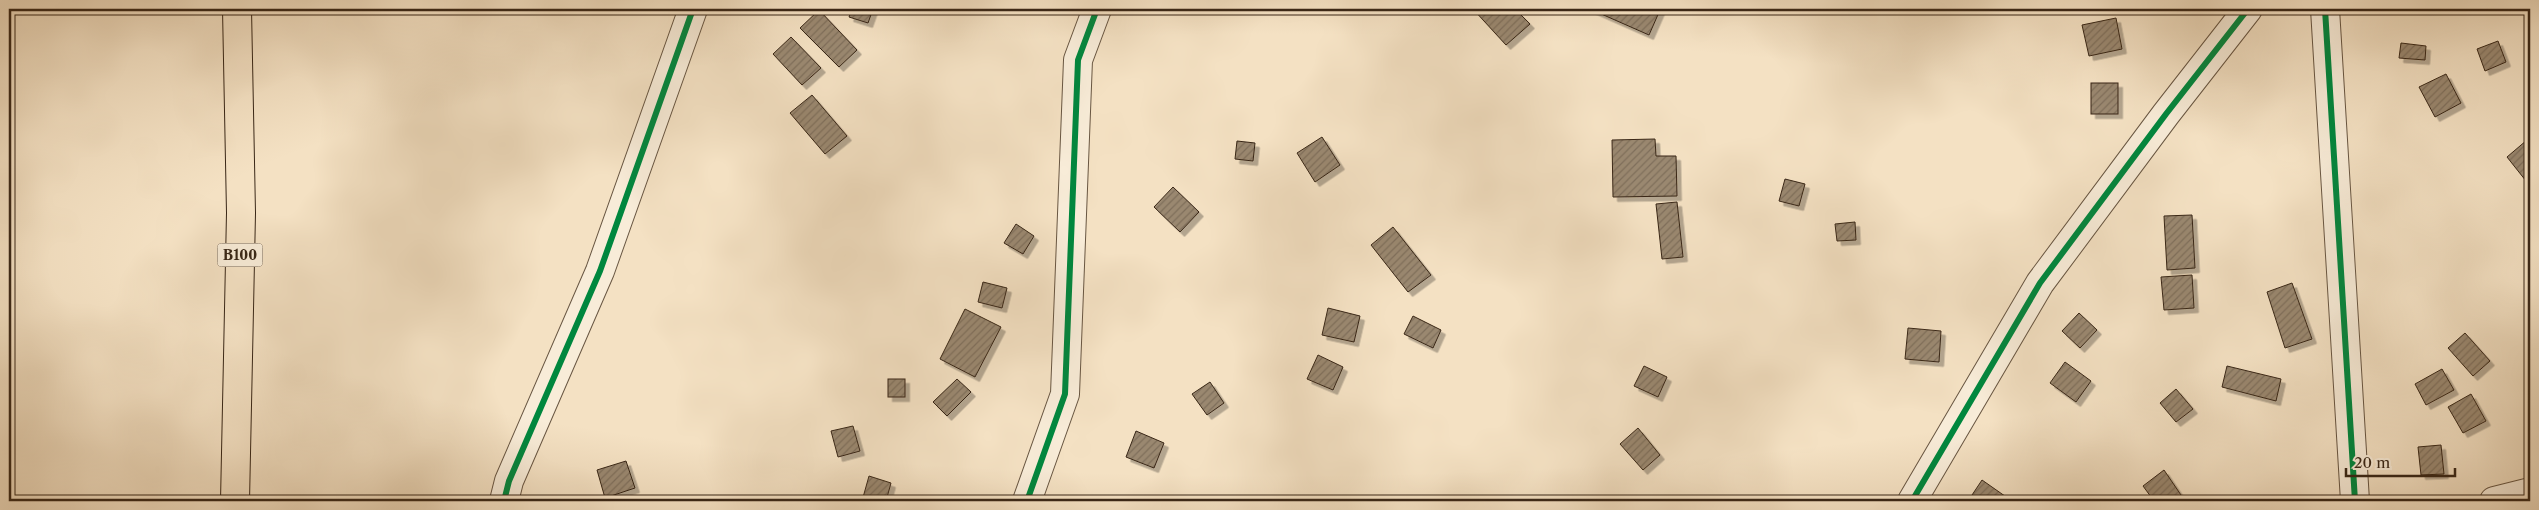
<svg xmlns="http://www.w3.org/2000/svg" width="2539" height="510" viewBox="0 0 2539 510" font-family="'Libre Caslon Text',serif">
<defs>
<pattern id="building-hatch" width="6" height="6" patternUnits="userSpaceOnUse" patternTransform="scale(1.25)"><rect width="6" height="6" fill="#9a8870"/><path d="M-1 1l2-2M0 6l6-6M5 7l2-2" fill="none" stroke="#7f6f5b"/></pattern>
<filter id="shadow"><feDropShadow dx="4.5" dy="4.5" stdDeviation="0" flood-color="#0004"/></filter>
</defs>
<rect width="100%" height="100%" fill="#f4e1c3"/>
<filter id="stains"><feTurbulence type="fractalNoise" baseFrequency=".004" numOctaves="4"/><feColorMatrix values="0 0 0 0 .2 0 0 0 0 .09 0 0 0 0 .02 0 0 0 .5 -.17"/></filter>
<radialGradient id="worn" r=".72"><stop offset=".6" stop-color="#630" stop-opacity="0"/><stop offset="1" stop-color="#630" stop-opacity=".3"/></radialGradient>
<!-- building -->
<g fill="url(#building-hatch)" stroke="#392717" filter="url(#shadow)">
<polygon points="852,9 873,9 868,23 849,17"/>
<polygon points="1473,9 1515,9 1530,24 1506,45"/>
<polygon points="1590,9 1657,9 1660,10 1649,35"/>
<polygon points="819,10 857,50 839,67 800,28"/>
<polygon points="2116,18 2122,49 2089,56 2082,25"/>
<polygon points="791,37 821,68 802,85 773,54"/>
<polygon points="2498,41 2506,62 2485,71 2477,49"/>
<polygon points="2401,43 2426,46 2425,60 2399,58"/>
<polygon points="2446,74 2461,103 2435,117 2419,87"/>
<rect x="2091" y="83" width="27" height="31"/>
<polygon points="812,95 847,136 825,154 790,113"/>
<polygon points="1322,137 1340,165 1315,182 1297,153"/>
<polygon points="1655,139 1656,156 1676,156 1677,196 1613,197 1612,140"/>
<polygon points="2527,140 2530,144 2530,186 2507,157"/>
<polygon points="1237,141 1255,143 1253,161 1235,159"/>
<polygon points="1785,179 1805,184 1799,206 1779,201"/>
<polygon points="1173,187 1199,212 1180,232 1154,207"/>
<polygon points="1677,202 1683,257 1662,259 1656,204"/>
<polygon points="2192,215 2195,268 2167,270 2164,216"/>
<polygon points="1855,222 1856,240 1837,241 1835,224"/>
<polygon points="1016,224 1034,236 1023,254 1004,243"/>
<polygon points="1393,227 1431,275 1408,292 1371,245"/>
<polygon points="2192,275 2194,308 2164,310 2161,277"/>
<polygon points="983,282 1007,288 1002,308 978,302"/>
<polygon points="2292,283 2312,339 2285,348 2267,292"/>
<polygon points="1328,308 1360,316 1354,342 1322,335"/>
<polygon points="965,309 1001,327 975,377 940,359"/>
<polygon points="2079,313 2097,330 2080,348 2062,331"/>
<polygon points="1413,316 1441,330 1433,348 1404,334"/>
<polygon points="1908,328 1941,331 1939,362 1905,359"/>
<polygon points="2465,333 2490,361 2473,376 2448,348"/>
<polygon points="1318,355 1343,367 1333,390 1307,379"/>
<polygon points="2065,362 2091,381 2076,402 2050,383"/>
<polygon points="1644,366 1667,377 1658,397 1634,386"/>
<polygon points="2227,366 2281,379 2276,401 2222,387"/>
<polygon points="2442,369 2454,390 2426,405 2415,384"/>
<rect x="888" y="379" width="17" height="18"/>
<polygon points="957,379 971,392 947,416 933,402"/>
<polygon points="1210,382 1224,403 1207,415 1192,394"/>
<polygon points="2176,389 2193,409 2176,422 2160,403"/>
<polygon points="2471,394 2486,421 2463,433 2448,407"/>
<polygon points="853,426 860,451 838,457 831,431"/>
<polygon points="1638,428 1660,455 1643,470 1620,444"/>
<polygon points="1136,431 1164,443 1154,468 1126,457"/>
<polygon points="2441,445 2444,474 2421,475 2418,447"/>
<polygon points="626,461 635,488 605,498 597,470"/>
<polygon points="2164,470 2183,498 2178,501 2154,501 2143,486"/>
<polygon points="869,476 891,483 886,501 862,501"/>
<polygon points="1982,480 2012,501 1968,501"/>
</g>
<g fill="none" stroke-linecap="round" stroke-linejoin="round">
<defs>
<g id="minor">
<polyline points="2325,9 2355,501"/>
<polyline points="504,501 509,481 600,271 693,9"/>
<polyline points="1027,501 1065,394 1078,60 1097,9"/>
<polyline points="1912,501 2040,283 2166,114 2248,9"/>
<polyline points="2494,501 2530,492"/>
</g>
<polyline id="trunk" points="235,501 241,213 237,9"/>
</defs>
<!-- minor casing -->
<use href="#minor" stroke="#685642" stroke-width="30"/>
<!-- trunk casing -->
<use href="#trunk" stroke="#392717" stroke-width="30"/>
<!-- minor -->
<use href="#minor" stroke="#f8ecd8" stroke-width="28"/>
<!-- trunk -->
<use href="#trunk" stroke="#f4e1c3" stroke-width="28"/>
<defs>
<g id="cycleway">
<polyline points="2325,9 2355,501"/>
<polyline points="504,501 509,481 600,271 693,9"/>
<polyline points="1027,501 1065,394 1078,60 1097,9"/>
<polyline points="1912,501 2040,283 2166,114 2248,9"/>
</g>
</defs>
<!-- cycleway casing -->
<use href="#cycleway" stroke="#f8ecd8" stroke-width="9"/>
<!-- cycleway -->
<use href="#cycleway" stroke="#00873e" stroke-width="6"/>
</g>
<g text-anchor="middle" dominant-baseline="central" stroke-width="4" stroke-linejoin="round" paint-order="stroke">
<!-- shield labels -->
<rect fill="#f8ecd8" stroke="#726251" stroke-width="1" x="217.5" y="243.5" width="45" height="23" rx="4"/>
<g font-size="14" font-weight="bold" fill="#392717">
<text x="240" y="255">B100</text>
</g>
</g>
<!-- margin -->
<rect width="2539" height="510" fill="none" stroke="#f4e1c3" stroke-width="30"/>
<rect x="10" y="10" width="2519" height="490" fill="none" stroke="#392717" stroke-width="2.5"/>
<rect x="15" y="15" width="2509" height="480" fill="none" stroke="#392717"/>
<!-- scale -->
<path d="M2346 468v8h109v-8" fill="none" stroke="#392717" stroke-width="2.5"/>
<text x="2354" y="468" font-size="15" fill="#392717" stroke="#f8ecd8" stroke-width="4" paint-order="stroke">20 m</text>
<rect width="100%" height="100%" filter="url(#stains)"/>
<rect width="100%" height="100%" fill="url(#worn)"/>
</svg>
